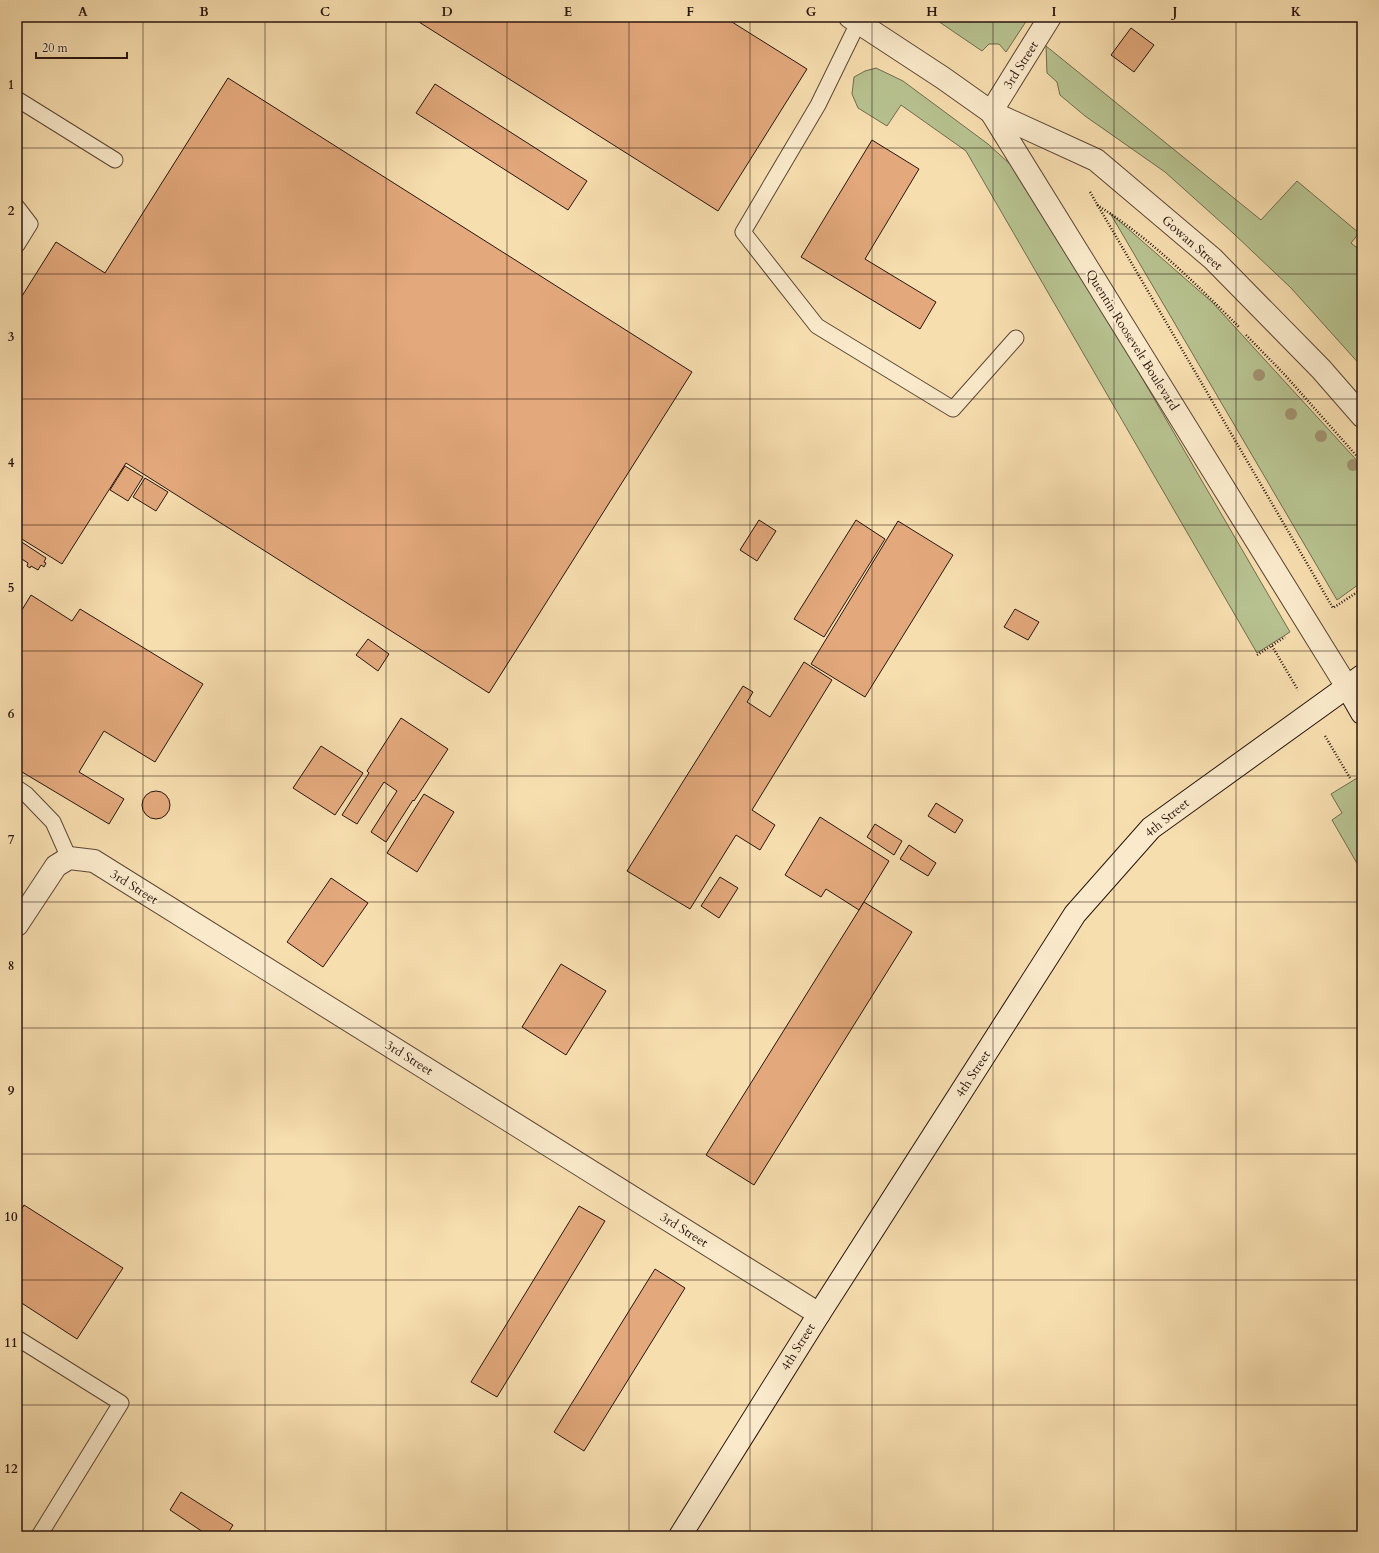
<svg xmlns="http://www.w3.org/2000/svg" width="1379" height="1553" viewBox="0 0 1379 1553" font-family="Cardo,serif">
<rect width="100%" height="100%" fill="#f7deaf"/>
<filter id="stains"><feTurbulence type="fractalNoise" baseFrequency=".005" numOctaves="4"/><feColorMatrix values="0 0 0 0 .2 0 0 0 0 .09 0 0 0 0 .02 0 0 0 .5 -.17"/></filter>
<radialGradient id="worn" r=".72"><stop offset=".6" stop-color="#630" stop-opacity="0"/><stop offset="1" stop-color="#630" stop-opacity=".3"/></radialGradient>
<!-- green -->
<g fill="#b7c290" stroke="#706c4f">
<polygon points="932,17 1029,17 1006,52 999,44 989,44 982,51"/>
<polygon points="1046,46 1261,220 1297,181 1359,233 1351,243 1362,252 1362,367 1291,288 1233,233 1165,172 1085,116 1060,95 1057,82 1047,73"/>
<polygon points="876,68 903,81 988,144 1011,165 1050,220 1290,632 1257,653 966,151 901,105 887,126 858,108 852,94 854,77 865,71"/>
<polygon points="1110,213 1212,302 1362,466 1362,582 1337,600"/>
<polygon points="1362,775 1362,872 1332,820 1342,813 1331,794"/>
</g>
<!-- building -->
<g fill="#e3a97c" stroke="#28150e">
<polygon points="411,17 724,17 807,69 718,211"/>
<polygon points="1131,28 1154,45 1134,72 1111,55"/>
<polygon points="228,78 692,372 489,693 126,463 62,564 17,536 17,304 56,242 105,273"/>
<polygon points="435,84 587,181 568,210 416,113"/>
<polygon points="872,140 919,169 865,259 936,302 920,329 801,257"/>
<polygon points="125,466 143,477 128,501 110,490"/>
<polygon points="145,478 168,492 156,511 133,497"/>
<polygon points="759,520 776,531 757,561 740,550"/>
<polygon points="856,520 885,539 824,637 794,619"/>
<polygon points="898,521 953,555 865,697 811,664"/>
<polygon points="17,539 46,558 44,562 46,563 44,567 41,565 38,570 31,566 30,568 27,566 28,563 17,556"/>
<polygon points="31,595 72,621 80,609 203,684 155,762 104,731 79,772 124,799 109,824 17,769 17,618"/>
<polygon points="1015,609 1039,622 1028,640 1004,627"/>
<polygon points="368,639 389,654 378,671 356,655"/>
<polygon points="804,662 832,680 752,810 775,825 760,850 736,835 690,909 627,871 743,686 753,692 747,702 770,717"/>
<polygon points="401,718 448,749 414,801 413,800 386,842 371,832 397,791 384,782 357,824 342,815 369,773 367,771"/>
<polygon points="321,746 363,773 335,815 293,788"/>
<circle cx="156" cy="805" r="14"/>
<polygon points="424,794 454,812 417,872 387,853"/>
<polygon points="936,803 963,820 955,833 928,816"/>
<polygon points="820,817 889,861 859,910 826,889 821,897 785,875"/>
<polygon points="17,823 22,827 17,834"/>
<polygon points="875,824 902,841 894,855 867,837"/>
<polygon points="909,845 936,863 928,876 900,859"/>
<polygon points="720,877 738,888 719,918 701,906"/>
<polygon points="331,878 368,903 323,967 287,942"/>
<polygon points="864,902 912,932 754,1185 706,1155"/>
<polygon points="561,964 606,991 566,1055 522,1027"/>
<polygon points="24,1205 123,1268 77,1339 17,1300 17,1217"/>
<polygon points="579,1206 605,1221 497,1397 471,1382"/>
<polygon points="655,1269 685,1288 584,1451 554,1432"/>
<polygon points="181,1492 233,1525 226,1536 209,1536 170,1510"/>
</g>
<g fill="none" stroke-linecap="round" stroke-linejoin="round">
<defs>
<g id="service">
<polyline points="861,17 818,105 743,232 817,326 953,409 1016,338"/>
<polyline points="17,99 115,160"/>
<polyline points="17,207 30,224 17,245"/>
<polyline points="17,788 26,794 53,822 69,858"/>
<polyline points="17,1338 121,1403 39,1536"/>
</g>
<g id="minor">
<polyline points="991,112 1050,17"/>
<polyline points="17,925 56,866 69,858 94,861 819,1314"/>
</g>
<g id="tertiary">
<polyline points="850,17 943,78 991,112 1347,687"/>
<polyline points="991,112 1096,160 1213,259 1321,369 1362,416"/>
</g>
<g id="secondary">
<polyline points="1347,687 1362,713"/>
<polyline points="680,1536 819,1314 1075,914 1151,828 1362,676"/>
</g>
</defs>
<!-- service casing -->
<use href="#service" stroke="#5c4736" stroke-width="17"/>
<!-- minor casing -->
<use href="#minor" stroke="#5c4736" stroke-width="24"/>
<!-- tertiary casing -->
<use href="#tertiary" stroke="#5c4736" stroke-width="24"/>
<!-- secondary casing -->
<use href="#secondary" stroke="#28150e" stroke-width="24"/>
<!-- path -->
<g stroke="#28150e" stroke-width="2.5" stroke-dasharray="1 2" stroke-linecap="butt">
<polyline points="1090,192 1333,608 1362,589"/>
<path d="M1097,205c53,33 98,78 142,122"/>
<polyline points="1246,335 1285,375 1362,462"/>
<polyline points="1272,646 1298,690"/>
<polyline points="1257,655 1285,637"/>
<polyline points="1325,736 1350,778"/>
</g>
<!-- service -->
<use href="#service" stroke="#faeacb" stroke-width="15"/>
<!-- minor -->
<use href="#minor" stroke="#faeacb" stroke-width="22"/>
<!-- tertiary -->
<use href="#tertiary" stroke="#faeacb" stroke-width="22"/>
<!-- secondary -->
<use href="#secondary" stroke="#faeacb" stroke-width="22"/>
</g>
<!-- trees -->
<g fill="#a19170">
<circle cx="1259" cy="375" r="6"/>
<circle cx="1291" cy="414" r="6"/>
<circle cx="1321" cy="436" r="6"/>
<circle cx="1353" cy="465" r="6"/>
</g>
<!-- grid -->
<path fill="none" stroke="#28150e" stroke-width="1" stroke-opacity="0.55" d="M143,17v1519M265,17v1519M386,17v1519M507,17v1519M629,17v1519M750,17v1519M872,17v1519M993,17v1519M1114,17v1519M1236,17v1519M17,148h1345M17,274h1345M17,399h1345M17,525h1345M17,651h1345M17,776h1345M17,902h1345M17,1028h1345M17,1154h1345M17,1280h1345M17,1405h1345"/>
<g text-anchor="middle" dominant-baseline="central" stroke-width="4" stroke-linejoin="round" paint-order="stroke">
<!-- street labels -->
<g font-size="13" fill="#28150e" stroke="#faeacb">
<text transform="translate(1021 65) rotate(-58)">3rd Street</text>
<text transform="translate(1192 243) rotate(41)">Gowan Street</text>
<text transform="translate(1132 340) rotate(58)">Quentin Roosevelt Boulevard</text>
<text transform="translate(1167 818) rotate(-39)">4th Street</text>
<text transform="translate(134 887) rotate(32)">3rd Street</text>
<text transform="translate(409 1058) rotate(32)">3rd Street</text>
<text transform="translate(973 1074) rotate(-57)">4th Street</text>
<text transform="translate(684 1230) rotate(32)">3rd Street</text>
<text transform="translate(798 1347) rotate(-58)">4th Street</text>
</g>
</g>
<!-- margin -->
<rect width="1379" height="1553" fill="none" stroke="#f7deaf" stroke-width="44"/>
<!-- scale -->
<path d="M36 52v6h91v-6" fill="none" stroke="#28150e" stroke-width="2"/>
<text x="42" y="52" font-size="12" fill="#28150e" stroke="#faeacb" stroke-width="3" paint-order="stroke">20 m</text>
<rect x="22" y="22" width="1335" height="1509" fill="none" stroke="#28150e" stroke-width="1.5"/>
<g font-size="13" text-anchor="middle" font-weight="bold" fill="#28150e">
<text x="83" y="16">A</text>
<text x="204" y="16">B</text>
<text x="325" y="16">C</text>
<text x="447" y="16">D</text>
<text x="568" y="16">E</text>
<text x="690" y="16">F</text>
<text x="811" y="16">G</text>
<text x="932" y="16">H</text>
<text x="1054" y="16">I</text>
<text x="1175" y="16">J</text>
<text x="1296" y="16">K</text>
<text x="11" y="89">1</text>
<text x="11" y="215">2</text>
<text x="11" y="341">3</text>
<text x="11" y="467">4</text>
<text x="11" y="592">5</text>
<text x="11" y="718">6</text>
<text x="11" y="844">7</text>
<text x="11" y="970">8</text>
<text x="11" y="1095">9</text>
<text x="11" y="1221">10</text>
<text x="11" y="1347">11</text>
<text x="11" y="1473">12</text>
</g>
<rect width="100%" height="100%" filter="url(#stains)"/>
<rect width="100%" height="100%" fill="url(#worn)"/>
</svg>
